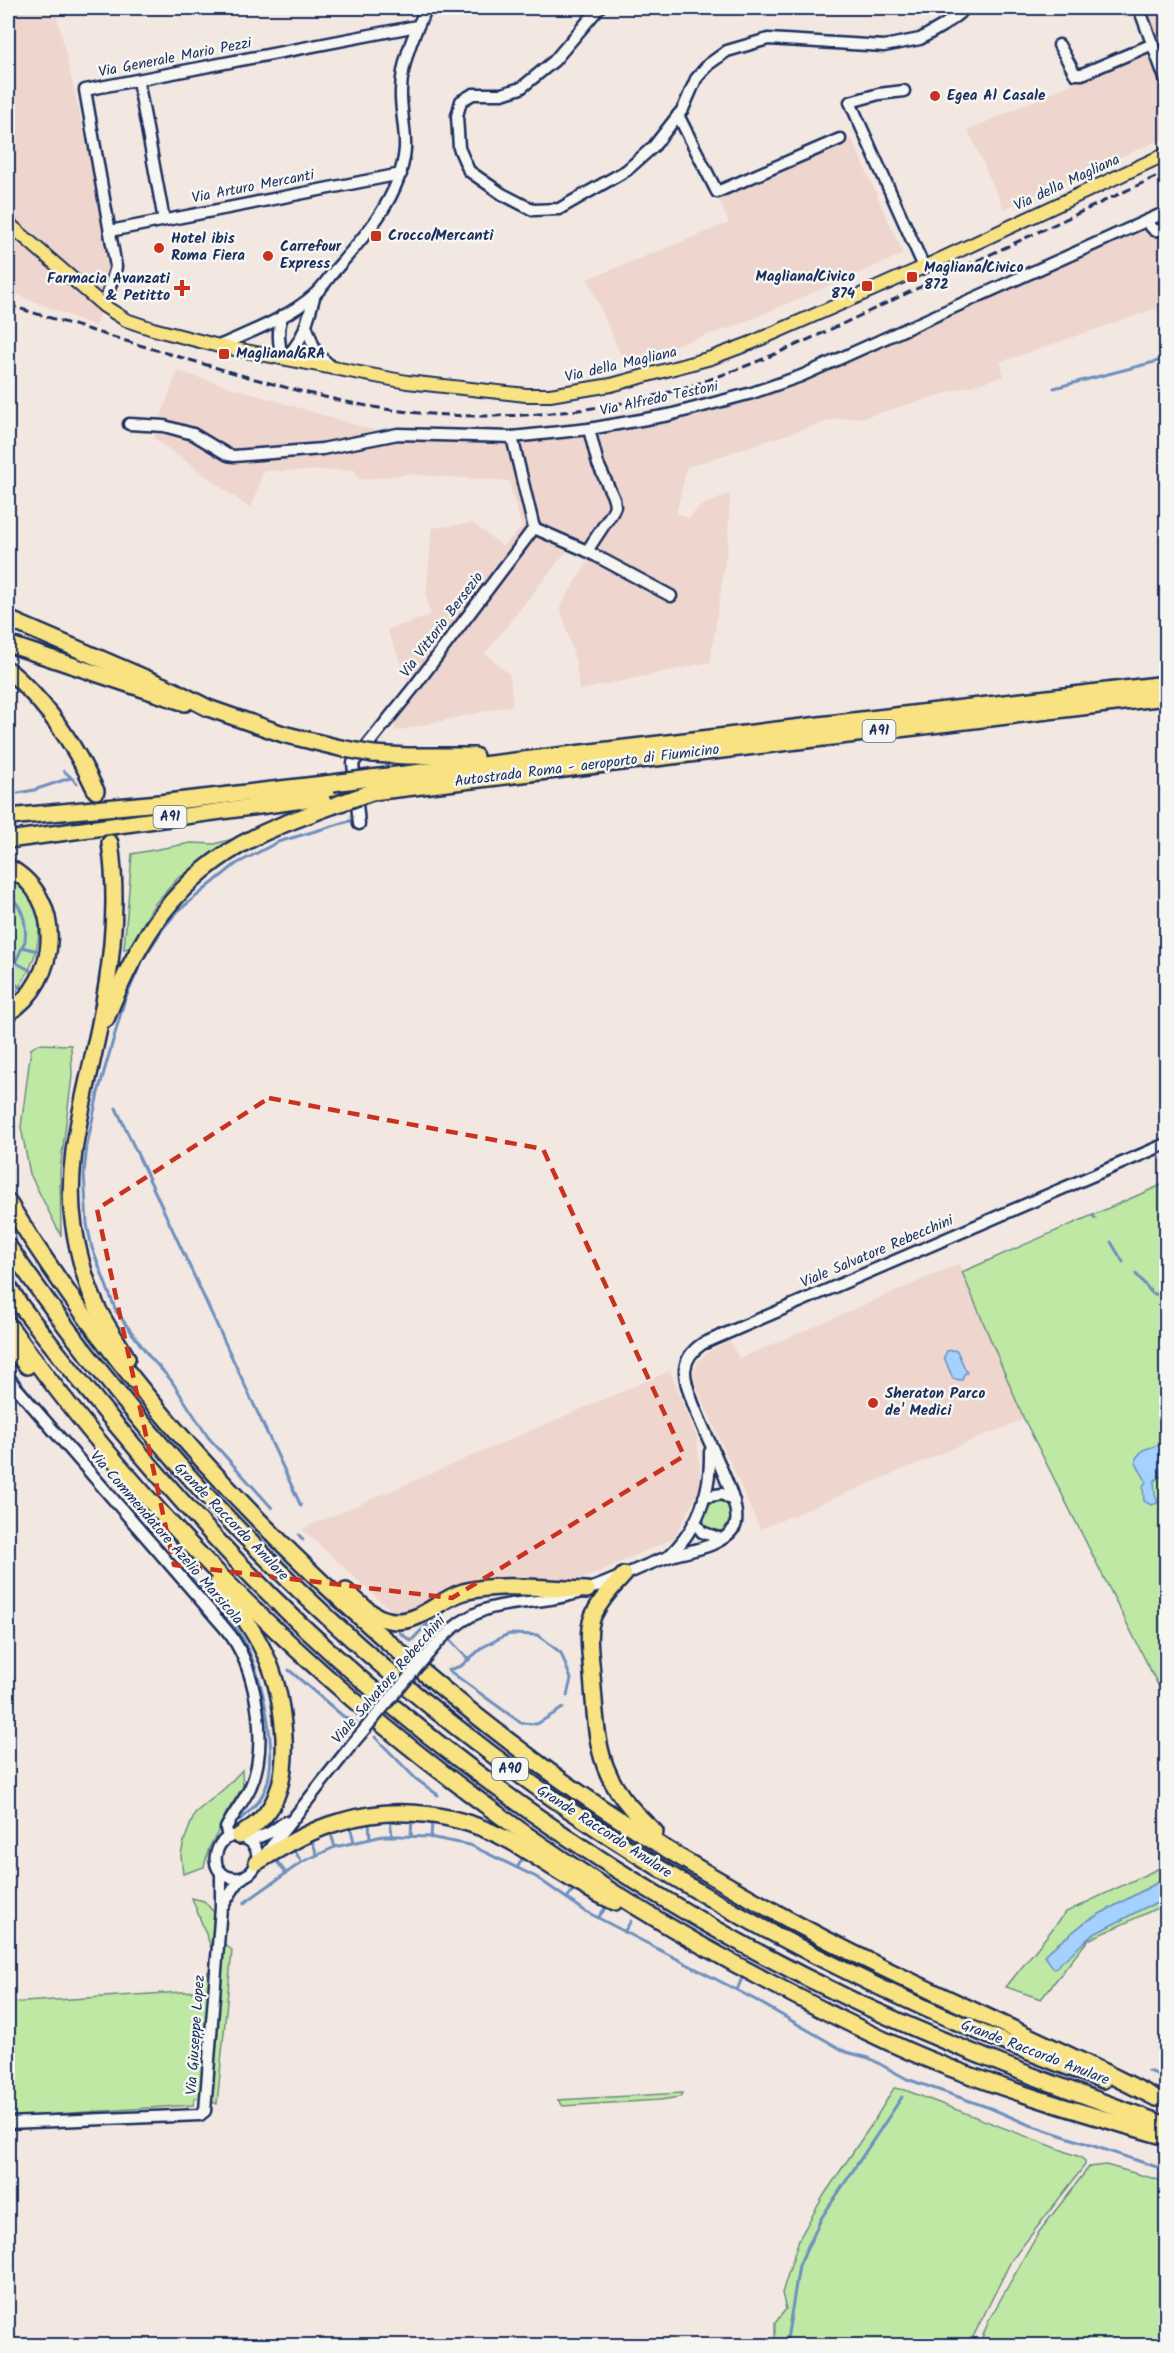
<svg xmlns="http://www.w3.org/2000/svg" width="1174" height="2353" viewBox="0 0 1174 2353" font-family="Kalam,sans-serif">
<rect width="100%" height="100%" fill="#f2e7e1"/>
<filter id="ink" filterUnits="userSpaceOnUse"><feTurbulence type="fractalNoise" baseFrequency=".0167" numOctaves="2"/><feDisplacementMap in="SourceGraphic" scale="12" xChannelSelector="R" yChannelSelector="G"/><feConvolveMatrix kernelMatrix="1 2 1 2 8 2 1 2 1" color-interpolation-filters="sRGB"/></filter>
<g filter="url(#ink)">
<!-- built -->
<g fill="#eed5cd">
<polygon points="8,8 55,8 115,267 95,326 8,291"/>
<polygon points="1146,8 1166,8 1166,59"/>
<polygon points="1148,50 1166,100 1166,137 1004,209 968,130"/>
<polygon points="852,139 903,254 735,326 624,362 588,279 729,223 717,196"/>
<polygon points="1166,216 1166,305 1000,362 1004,376 865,417 834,419 687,467 676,513 689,518 701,506 730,494 728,542 710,662 579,690 576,662 560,607 588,562 568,549 485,653 510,675 513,705 396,731 392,720 414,694 387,630 431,615 426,597 432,528 472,523 502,546 522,528 509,481 407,474 359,480 355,470 263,471 251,509 154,438 177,371 408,441 504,444 604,431 742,401"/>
<polygon points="959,1264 1024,1419 760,1529 695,1383 694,1372 698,1361 708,1352 730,1341 739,1359"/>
<polygon points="670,1371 697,1438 701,1486 674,1538 585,1578 458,1586 397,1616 302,1529"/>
</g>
<!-- green -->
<g fill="#bee8a4" stroke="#6c8c81" stroke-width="1.5">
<polygon points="236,838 177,879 154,905 129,948 124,949 132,854 191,843 215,844"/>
<path d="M8,875c7,3 11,8 17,15 28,32 9,84 -17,111z"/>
<polygon points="38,1044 71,1045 72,1076 60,1171 61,1236 30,1174 21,1127 31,1049"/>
<polygon points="1166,1183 1166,1701 1024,1419 962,1272"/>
<polygon points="722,1498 731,1506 732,1515 724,1530 712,1532 704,1526 704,1516 711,1502"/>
<polygon points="242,1770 243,1787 226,1813 219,1830 209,1848 204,1867 183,1874 181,1855 184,1841 195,1813 225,1788"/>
<polygon points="1166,1865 1166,1878 1087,1921 1045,1954 1054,1968 1092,1935 1146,1907 1166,1900 1166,1904 1088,1940 1041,1999 1006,1987 1066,1912"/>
<polygon points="192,1898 204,1901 218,1917 216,1939 232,1950 217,2104 202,2098 195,2098 193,2105 12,2117 8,2114 8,2003 198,1991 198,1987 210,1969 211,1947"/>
<polygon points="894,2088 905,2090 1080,2157 1085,2161 1085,2165 1011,2261 969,2345 775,2345 775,2323 786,2309 782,2293 799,2239 824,2195 872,2124"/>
<polygon points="682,2093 680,2097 660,2100 563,2106 558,2100"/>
<polygon points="1106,2165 1166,2182 1166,2345 979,2345 990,2318 1039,2232 1089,2167"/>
</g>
<!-- water -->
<g fill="#a4d1ff" stroke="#6d90bf" stroke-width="1.5">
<polygon points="952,1350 957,1351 967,1373 964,1374 962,1380 953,1379 944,1357 947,1351"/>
<polygon points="1166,1432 1166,1473 1154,1481 1155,1494 1158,1503 1151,1505 1144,1501 1143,1487 1146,1481 1136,1463 1136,1458 1143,1450 1158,1445"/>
<polygon points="1166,1878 1166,1900 1146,1907 1092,1935 1054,1969 1044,1955 1087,1921"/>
</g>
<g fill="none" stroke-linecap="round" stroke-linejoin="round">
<!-- stream -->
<g stroke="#6d90bf" stroke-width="3">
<polyline points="1054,388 1166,359"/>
<polyline points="64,771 77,783"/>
<polyline points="8,795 34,790 70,778"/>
<path d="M8,895c15,11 19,27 17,46l-17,38 16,11"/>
<polyline points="22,947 42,952"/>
<polyline points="15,962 35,973"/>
<polyline points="116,1108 301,1506"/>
<polyline points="1093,1216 1095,1218"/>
<polyline points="1111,1242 1123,1262"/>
<polyline points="1136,1274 1152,1293 1166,1297"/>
<polyline points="8,1366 38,1405"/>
<polyline points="272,1508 208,1437 171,1380 149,1356 116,1311 92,1248 87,1224 84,1173 87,1145 98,1093 124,1002 142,961 164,927 178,911 236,864 278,842 353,820"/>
<polyline points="299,1535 303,1540"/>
<path d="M168,1555c26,27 58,53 76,86 18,34 36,113 21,149 -6,13 -16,22 -27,31"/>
<polyline points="427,1625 432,1629"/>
<path d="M399,1632l12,9c19,-21 39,-39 68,-44"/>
<polyline points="451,1641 469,1660"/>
<polyline points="289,1670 344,1717 356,1722"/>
<polyline points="563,1708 537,1724 521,1723 448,1670 461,1666 483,1647 504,1636 510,1634 538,1635 561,1653 571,1679 567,1696"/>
<polyline points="375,1737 416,1779 438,1795"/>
<polyline points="390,1819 392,1836"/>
<polyline points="369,1821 370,1839"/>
<polyline points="350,1825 354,1842"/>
<polyline points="330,1831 335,1847"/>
<polyline points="411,1836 412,1819"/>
<polyline points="431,1838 432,1821"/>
<polyline points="311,1839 317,1854"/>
<polyline points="292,1847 301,1861"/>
<polyline points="275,1859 285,1872"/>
<polyline points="517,1868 524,1856"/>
<polyline points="567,1898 575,1888"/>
<polyline points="244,1903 302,1862 335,1847 383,1836 401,1836 429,1837 470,1845 536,1877 585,1911 752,1998 846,2052 869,2058 907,2079 990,2108 1027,2124 1166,2170"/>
<polyline points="598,1918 606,1907"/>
<polyline points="624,1932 631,1921"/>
<polyline points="737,1990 742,1978"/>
<polyline points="1148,2071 1166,2077"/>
<polyline points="786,2346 799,2265 822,2217 902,2097"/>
</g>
<!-- highway-tunnel -->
<polyline stroke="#c7c2c7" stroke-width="15" stroke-dasharray="15 8" stroke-linecap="butt" points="96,791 110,840"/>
<defs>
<g id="minor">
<polyline points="599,8 554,61 521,88 502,94 473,94 461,101 457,116 459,148 469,171 502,194 533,210 559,209 627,170 654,146 683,109 696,79 709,64 727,51 768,39 884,46 920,39 944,25 966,8"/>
<polyline points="1139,8 1166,81"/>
<polyline points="1059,45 1075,74 1082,74 1153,44"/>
<polyline points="138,80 164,220"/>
<polyline points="904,91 879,94 850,102 924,267"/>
<polyline points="678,115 717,192 840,139"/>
<polyline points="1146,221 1154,230 1166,231"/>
<polyline points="110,231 401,174"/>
<polyline points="104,306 116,267 85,90 417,26"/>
<path d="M282,316c-5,15 -4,28 1,43 21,-16 25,-41 32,-65"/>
<polyline points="306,325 316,353 333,368"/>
<path d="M219,346c31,-14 71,-29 96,-52 8,-7 14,-17 21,-25 30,-34 65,-73 69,-120 1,-20 -5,-40 -4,-59 1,-29 13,-58 26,-82"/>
<polyline points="129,424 164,426 193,434 228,455 234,456 322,449 398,434 512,437 589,429 669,415 752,393 801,376 1166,212"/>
<polyline points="534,528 587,551 671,596"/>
<polyline points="587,551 612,513 615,506 614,499 598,464 589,429"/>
<polyline points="359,824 353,763 414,687 534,528 512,437"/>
<path d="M8,1378l197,227c9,11 19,21 27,32 25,37 37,110 18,151 -7,14 -17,27 -24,40l2,10"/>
<polyline points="704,1497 722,1494 734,1501"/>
<polyline points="695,1522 702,1532 721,1539"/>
<path d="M669,1556c30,-29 42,-63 41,-104"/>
<path d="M440,1640c47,-48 78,-30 134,-46 33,-9 62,-26 94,-37 21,-7 52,-9 66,-29 16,-23 -51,-123 -49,-158 1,-12 8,-20 17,-26l464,-200"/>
<polyline points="250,1841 271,1832 285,1822"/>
<polyline points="266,1853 353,1743"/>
<path d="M222,1907c6,-9 11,-19 18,-27 3,-4 8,-5 11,-8 10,-10 8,-25 -3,-32 -31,-21 -51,42 -6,38"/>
<polyline points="8,2123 200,2115 205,2111 221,1907 221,1872"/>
</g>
<polyline id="major" points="8,223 104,306 126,320 153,329 219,346 407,382 526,395 550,395 611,385 711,358 751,343 924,267 1166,154"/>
<g id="highway">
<polyline points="8,619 173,690 208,708 283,734 340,748"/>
<polyline points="8,644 185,703"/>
<path d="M8,670c39,33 67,75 88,121"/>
<polyline points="373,754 407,756 475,756"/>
<polyline points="371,778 1166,684"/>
<polyline points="372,792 1166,697"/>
<polyline points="8,817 159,803 333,783"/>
<polyline points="8,840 333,796"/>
<path d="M110,843c10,67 0,137 -15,204 -12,59 -31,119 -21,180 3,20 11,53 19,71 8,21 23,40 34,60"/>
<path d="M8,867c58,31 52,113 0,146"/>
<path d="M106,1019c32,-80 69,-142 149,-182 25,-13 51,-21 77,-31"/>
<path d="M8,1202c131,213 312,395 510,546 80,62 169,115 257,164 123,69 256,121 381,186"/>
<path d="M8,1246c275,400 639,669 1095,834"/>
<path d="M8,1286l13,20c68,88 137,172 214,253 173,181 391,333 617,441 102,48 208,87 314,125"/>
<path d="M8,1324c197,274 462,502 761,658 51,27 103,54 156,76 78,32 161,56 241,79"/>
<polyline points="8,1343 27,1366"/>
<path d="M624,1575c-12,13 -24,25 -31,41 -7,18 -2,40 -1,59 6,75 4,104 63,157"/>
<path d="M218,1582c17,23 34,45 46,70 19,38 30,114 8,153 -8,14 -19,22 -33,31"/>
<path d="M346,1591c15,13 29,30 50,30 25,1 44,-22 67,-29 37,-10 86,-3 124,-2"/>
<path d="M257,1862c26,-15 53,-32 82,-40 58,-18 120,-9 173,20 34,20 66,44 103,60"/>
</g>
</defs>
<!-- minor casing -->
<use href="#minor" stroke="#1b2f5e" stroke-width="15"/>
<!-- major casing -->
<use href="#major" stroke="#1b2f5e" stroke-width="16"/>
<!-- highway casing -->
<use href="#highway" stroke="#1b2f5e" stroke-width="20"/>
<!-- minor -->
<use href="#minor" stroke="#f6f6f2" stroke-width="10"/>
<!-- major -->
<use href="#major" stroke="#f8e281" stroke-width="12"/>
<!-- highway -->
<use href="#highway" stroke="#f8e281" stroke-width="15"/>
<!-- rail -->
<path stroke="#1b2f5e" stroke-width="3" stroke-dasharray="9 4.5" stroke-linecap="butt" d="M8,305c66,20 133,41 199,60 61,18 123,36 185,45 99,13 204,5 298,-24 78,-25 152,-62 226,-97 84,-39 167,-78 250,-117"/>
<defs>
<polyline id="minor-bridge" points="353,1743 440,1640"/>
<g id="highway-bridge">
<polyline points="340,748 373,754"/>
<polyline points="333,783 371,778"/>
<polyline points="332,806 372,792"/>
</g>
</defs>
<!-- minor-bridge casing -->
<use href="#minor-bridge" stroke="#1b2f5e" stroke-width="15" stroke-linecap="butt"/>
<!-- highway-bridge casing -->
<use href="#highway-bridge" stroke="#1b2f5e" stroke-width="20" stroke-linecap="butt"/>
<!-- minor-bridge -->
<use href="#minor-bridge" stroke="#f6f6f2" stroke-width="10"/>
<!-- highway-bridge -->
<use href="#highway-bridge" stroke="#f8e281" stroke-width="15"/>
</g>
</g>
<!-- marked area -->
<path fill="none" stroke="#c8321e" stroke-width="4.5" stroke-dasharray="12 8" stroke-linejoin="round" d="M269,1098l274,51 141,307 -232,142 -278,-33 -77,-356z"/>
<!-- markers -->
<g fill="#c8321e" stroke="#f6f6f2" stroke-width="2">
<circle cx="935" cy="96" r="6"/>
<rect x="370" y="230" width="12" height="12" rx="3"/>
<circle cx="159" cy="248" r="6"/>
<circle cx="268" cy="256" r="6"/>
<rect x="906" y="271" width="12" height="12" rx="3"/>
<rect x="861" y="280" width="12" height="12" rx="3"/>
<path d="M179 279h6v6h6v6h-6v6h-6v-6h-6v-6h6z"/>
<rect x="218" y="348" width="12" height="12" rx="3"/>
<circle cx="873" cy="1403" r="6"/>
</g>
<g text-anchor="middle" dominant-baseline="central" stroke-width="5" stroke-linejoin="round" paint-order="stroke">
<!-- shield labels -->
<g fill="#f6f6f2" stroke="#5d6b8a" stroke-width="1.5">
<rect x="862.5" y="720" width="33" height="22" rx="4.5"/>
<rect x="153.5" y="806" width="33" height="22" rx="4.5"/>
<rect x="492" y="1758" width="36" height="22" rx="4.5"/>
</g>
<g font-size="14" font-weight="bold" fill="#1b2f5e">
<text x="879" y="731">A91</text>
<text x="170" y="817">A91</text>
<text x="510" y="1769">A90</text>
</g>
<!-- street labels -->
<g font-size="15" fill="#1b2f5e" stroke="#f6f6f2">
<text transform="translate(175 58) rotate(-11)">Via Generale Mario Pezzi</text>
<text transform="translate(1067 183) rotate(-25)">Via della Magliana</text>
<text transform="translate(253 187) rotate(-11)">Via Arturo Mercanti</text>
<text transform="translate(621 365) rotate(-13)">Via della Magliana</text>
<text transform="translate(659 399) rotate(-12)">Via Alfredo Testoni</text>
<text transform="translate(442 625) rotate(-53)">Via Vittorio Bersezio</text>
<text transform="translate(587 766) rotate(-7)">Autostrada Roma - aeroporto di Fiumicino</text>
<text transform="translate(877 1252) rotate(-23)">Viale Salvatore Rebecchini</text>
<text transform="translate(231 1522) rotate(46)">Grande Raccordo Anulare</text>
<text transform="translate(166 1538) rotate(49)">Via Commendatore Azelio Marsicola</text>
<text transform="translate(389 1680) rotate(-49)">Viale Salvatore Rebecchini</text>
<text transform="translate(604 1832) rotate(33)">Grande Raccordo Anulare</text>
<text transform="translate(196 2035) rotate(-86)">Via Giuseppe Lopez</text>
<text transform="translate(1035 2053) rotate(21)">Grande Raccordo Anulare</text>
</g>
<!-- poi labels -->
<g font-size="15" font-weight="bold" fill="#1b2f5e" stroke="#f6f6f2" text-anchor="start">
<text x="947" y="96">Egea Al Casale</text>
<text x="388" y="236">Crocco/Mercanti</text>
<text x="171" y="239">Hotel ibis<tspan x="171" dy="17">Roma Fiera</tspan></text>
<text x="280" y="247">Carrefour<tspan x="280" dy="17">Express</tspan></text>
<text x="924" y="268">Magliana/Civico<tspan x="924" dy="17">872</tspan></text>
<text x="855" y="277" text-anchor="end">Magliana/Civico<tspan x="855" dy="17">874</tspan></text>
<text x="170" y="279" text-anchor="end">Farmacia Avanzati<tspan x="170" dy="17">&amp; Petitto</tspan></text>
<text x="236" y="354">Magliana/GRA</text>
<text x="885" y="1394">Sheraton Parco<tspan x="885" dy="17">de' Medici</tspan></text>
</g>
</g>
<!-- margin -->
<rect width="1174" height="2353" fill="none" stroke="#f6f6f2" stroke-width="30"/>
<rect x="15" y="15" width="1144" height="2323" fill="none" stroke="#1b2f5e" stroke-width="2" filter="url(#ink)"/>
</svg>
